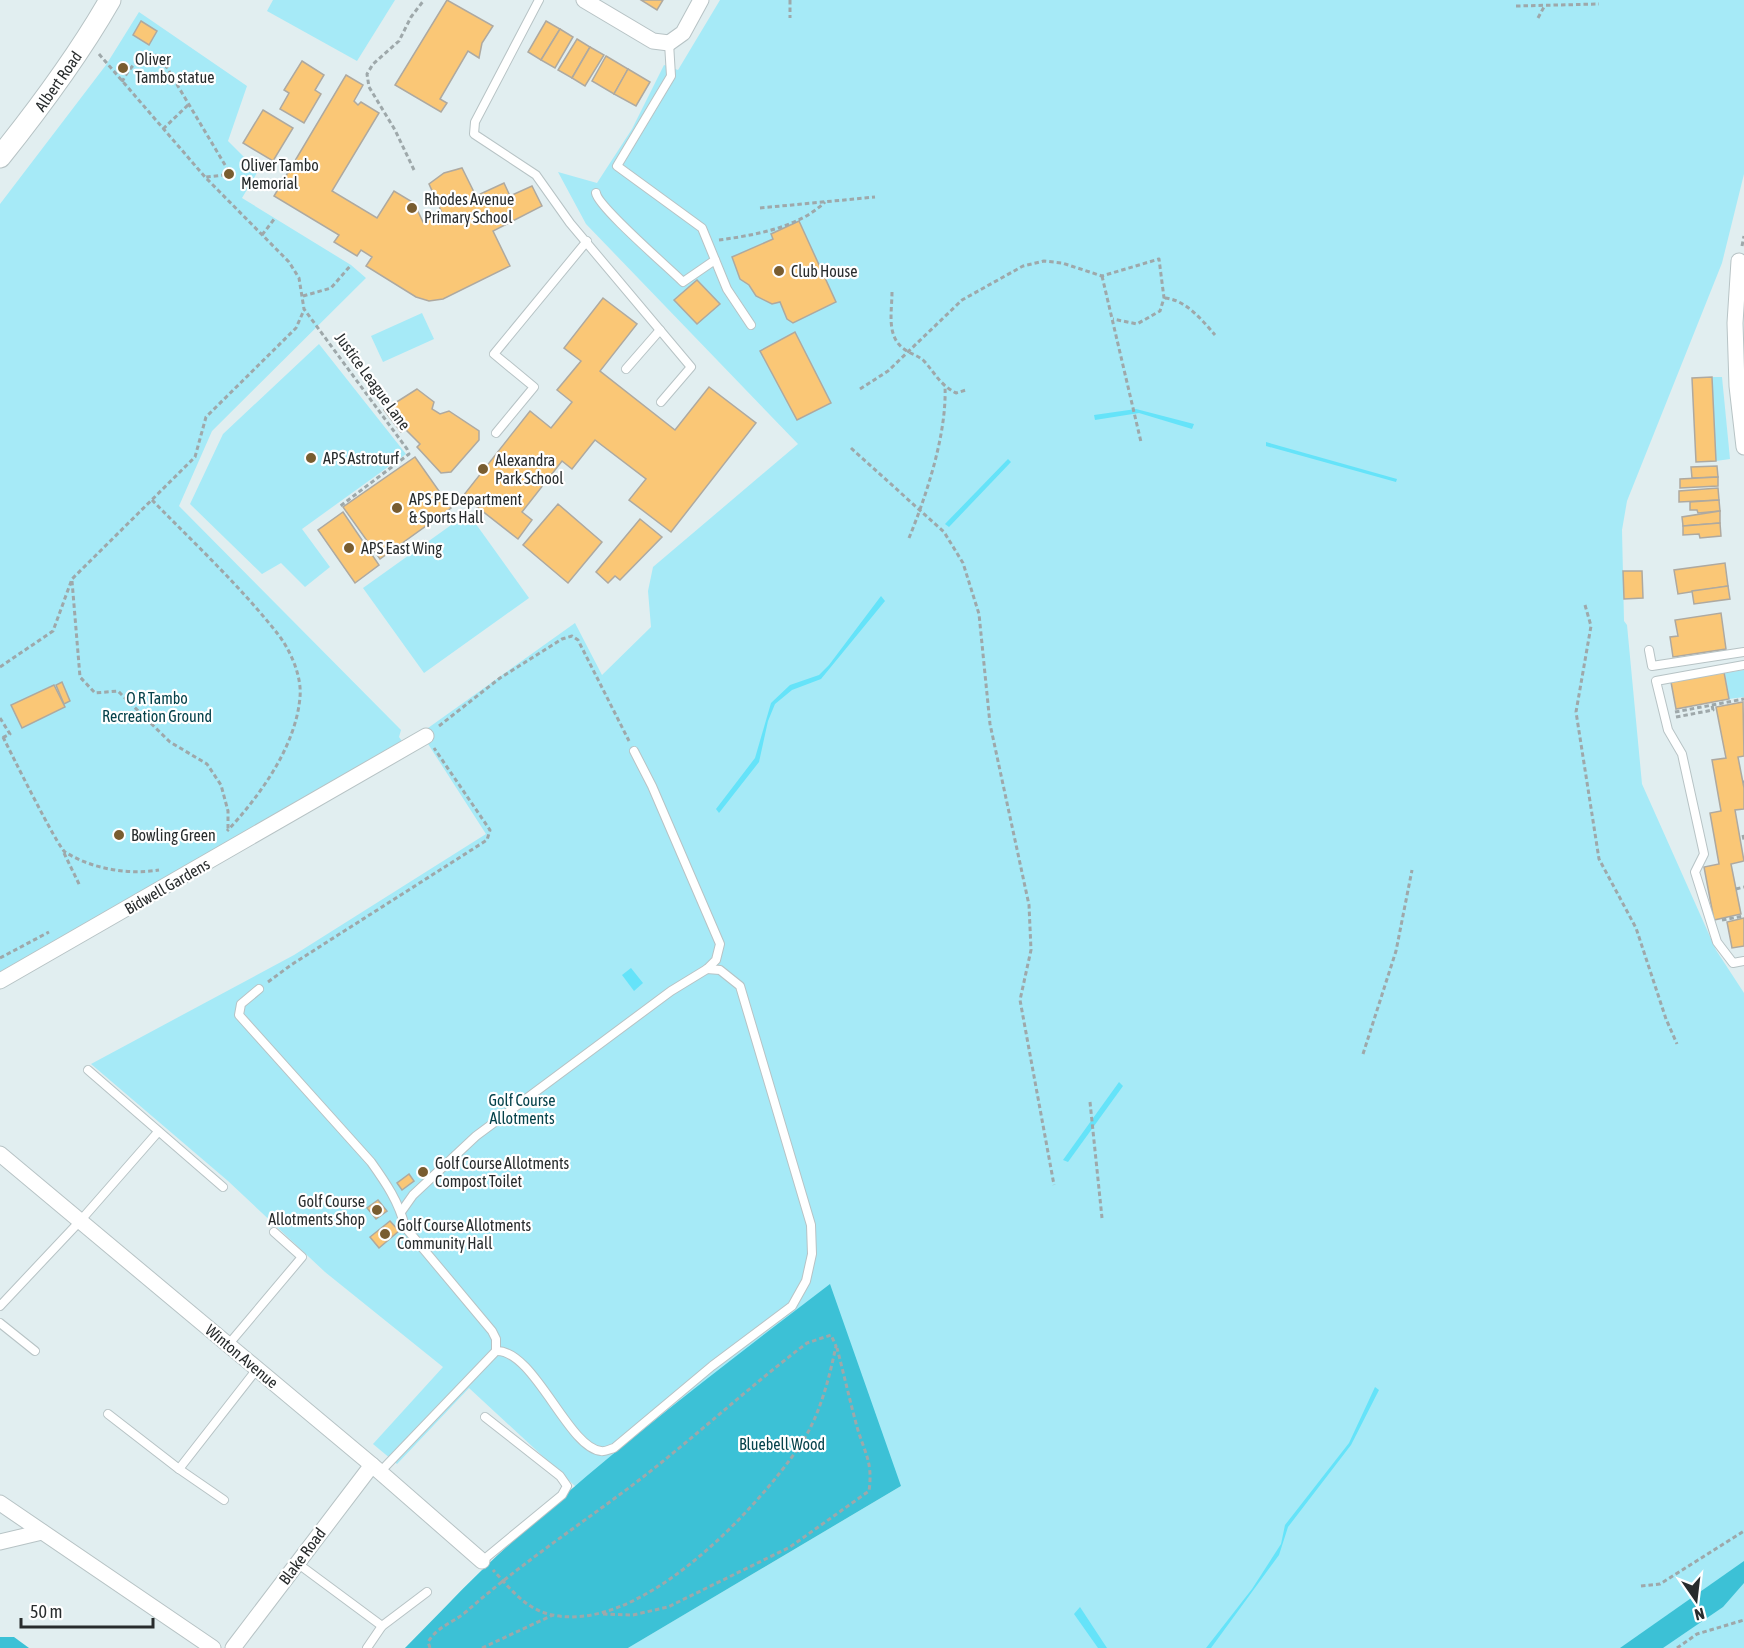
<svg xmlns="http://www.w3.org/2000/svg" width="1744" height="1648" viewBox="0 0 1744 1648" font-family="'Asap Condensed',sans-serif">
<rect width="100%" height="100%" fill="#e1eef0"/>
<!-- green -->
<g fill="#a6eaf7">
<polygon points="273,0 395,0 357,61 267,11"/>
<polygon points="720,0 1744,0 1744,174 1722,263 1627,501 1622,530 1624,621 1627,625 1642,784 1716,950 1744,993 1744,1648 628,1648 901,1486 702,1383 576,1487 469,1388 397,1464 373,1444 443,1367 325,1272 228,1181 91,1064 294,955 486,834 421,733 575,623 602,675 651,627 648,591 653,567 798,444 586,224 558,172 597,183 632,129 664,65 678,70"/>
<polygon points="139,12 247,86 228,141 258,171 242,198 351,265 366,278 212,431 179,506 401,730 399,737 407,748 0,981 0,204 106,65"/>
<polygon points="422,313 434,339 383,362 371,336"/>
<polygon points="319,344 406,454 302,529 330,567 305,587 281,563 262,574 190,504 223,434"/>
<polygon points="1712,377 1722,377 1730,459 1716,461"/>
<polygon points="468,513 529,598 424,673 363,588"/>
<polygon points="1744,670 1744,697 1729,699 1725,673"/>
</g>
<!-- forest -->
<g fill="#3cc1d6">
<path d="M830,1284l71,202 -273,162h-223c26,-26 51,-53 77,-78 108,-103 229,-195 348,-286z"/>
<polygon points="1744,1561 1744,1583 1723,1607 1663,1648 1620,1648"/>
<polygon points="0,1637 14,1637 29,1648 0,1648"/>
</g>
<!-- water -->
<g fill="#65e3f9">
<polygon points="1136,409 1194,424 1192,429 1139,413 1095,420 1094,415"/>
<polygon points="1266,442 1397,479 1396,482 1266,446"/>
<polygon points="1008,459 1011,462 949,527 945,524"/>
<polygon points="881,596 885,601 821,679 792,690 775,704 768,721 759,762 719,813 716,809 755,758 771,703 790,685 819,675 829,665"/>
<polygon points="631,968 643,983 634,991 622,975"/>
<polygon points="1119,1082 1123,1086 1068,1162 1063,1160"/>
<polygon points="1375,1387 1379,1390 1351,1445 1288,1527 1279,1555 1211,1648 1206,1648 1252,1589 1281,1544 1285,1525 1349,1443"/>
<polygon points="1080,1607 1107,1648 1098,1648 1074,1614"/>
</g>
<!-- building -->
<g fill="#fac776" stroke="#aea9a0" stroke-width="1.5">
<polygon points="447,0 493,26 482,43 479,58 468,51 440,99 447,103 441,112 395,85"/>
<polygon points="641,0 663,0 657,10"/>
<polygon points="141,21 157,31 149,45 133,35"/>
<polygon points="546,21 560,29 541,60 528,52"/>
<polygon points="560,29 573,37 555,68 541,60"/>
<polygon points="577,39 590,47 572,78 558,70"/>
<polygon points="590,47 604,55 585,86 572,78"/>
<polygon points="606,56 628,69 614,94 592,81"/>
<polygon points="302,61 324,75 315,90 321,94 304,123 280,109 289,93 284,90"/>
<polygon points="628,69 650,82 636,106 614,94"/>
<polygon points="346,75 363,85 354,101 358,105 361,102 379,113 332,191 377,218 394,191 414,203 423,222 442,213 429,184 444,173 462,168 476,196 504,183 510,196 532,186 542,206 493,231 510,266 443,299 429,301 416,297 366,266 372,257 361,250 357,256 334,242 339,235 274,196"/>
<polygon points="263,110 293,128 273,161 243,143"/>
<polygon points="799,221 836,302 793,323 787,319 780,302 772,304 756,296 749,285 740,279 732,257 773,239 771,234"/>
<polygon points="697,280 720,304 697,324 674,300"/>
<polygon points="603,298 637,324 600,371 675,430 709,387 756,423 671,532 629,500 646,479 595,440 572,469 562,461 522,512 532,520 518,539 463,496 530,411 551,428 572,402 557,390 581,361 564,348"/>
<polygon points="795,332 831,403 797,420 760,351"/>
<polygon points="1712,377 1716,461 1696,462 1692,378"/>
<polygon points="417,389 434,402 432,409 440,414 449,411 479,431 479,440 451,472 441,473 417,447 420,444 404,428 401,432 384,410"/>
<polygon points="415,457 451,508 380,559 343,507"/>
<polygon points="1717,466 1718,477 1692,478 1691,467"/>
<polygon points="1718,477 1718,486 1680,488 1680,479"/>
<polygon points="1718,488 1719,500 1679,502 1679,491"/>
<polygon points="1719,500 1720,511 1698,513 1697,510 1690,510 1690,502"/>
<polygon points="558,504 602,542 568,583 523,545"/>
<polygon points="1720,511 1720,523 1683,526 1682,517"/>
<polygon points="343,512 379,565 355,583 318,530"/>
<polygon points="640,519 662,537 620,580 615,576 608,583 596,572"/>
<polygon points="1720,523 1721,536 1700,538 1699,534 1683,535 1683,526"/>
<polygon points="1725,563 1728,586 1678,594 1674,570"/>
<polygon points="1623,571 1642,571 1643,598 1624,599"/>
<polygon points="1728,586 1730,599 1694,604 1692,591"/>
<polygon points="1721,613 1726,649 1673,657 1670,637 1678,636 1675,620"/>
<polygon points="1724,672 1729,699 1676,709 1671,682"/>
<polygon points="62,682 70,701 64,704 56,685"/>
<polygon points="54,685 65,707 22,728 11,705"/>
<polygon points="1743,702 1744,756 1738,757 1744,788 1744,809 1735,810 1744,861 1731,864 1741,914 1714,920 1704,867 1719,864 1710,813 1721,811 1712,760 1726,758 1716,707"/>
<polygon points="1744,918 1744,946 1732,948 1727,922"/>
<polygon points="409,1174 414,1181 402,1190 397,1183"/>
<polygon points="378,1200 387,1211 376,1219 367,1208"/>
<polygon points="390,1221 399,1231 379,1248 370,1237"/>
</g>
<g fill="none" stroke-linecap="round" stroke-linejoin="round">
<defs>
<g id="lane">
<polyline points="539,0 475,122 474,134 536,175 570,223 691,367 661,402"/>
<polyline points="669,43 671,76 617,166 702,228 727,289 751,325"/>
<path d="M596,193c2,14 72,74 87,89l32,-22"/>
<polyline points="626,369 660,330"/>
<polyline points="496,433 534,387 494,354 587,241"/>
<polyline points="1649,650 1652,666 1744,652"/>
<polyline points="1744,665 1656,681 1668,730 1682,754 1704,854 1695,872 1717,942 1733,963 1744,961"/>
<path d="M259,989l-18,15 -2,11 132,147c15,21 28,40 34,65l87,104 4,8v12l-116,121"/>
<polyline points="88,1070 223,1187"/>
<polyline points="401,1212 413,1195 476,1136 671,991 707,969 716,960 720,944 652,786 634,751"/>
<polyline points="0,1306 81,1220 158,1132"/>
<polyline points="0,1323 35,1351"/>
<polyline points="228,1345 302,1257 274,1232"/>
<path d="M496,1351c38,-2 72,97 105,100 4,1 9,-2 13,-3l98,-82 80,-60 14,-25 6,-27 -1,-29 -71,-239 -20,-16 -13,-1"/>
<polyline points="108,1414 179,1469 224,1500"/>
<polyline points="179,1469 257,1369"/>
<polyline points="482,1561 562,1495 567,1486 560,1476 485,1417"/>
<polyline points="297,1563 382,1626"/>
<polyline points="367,1648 382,1626 427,1592"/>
</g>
<g id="street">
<polyline points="584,0 653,41 669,43 683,33 701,0"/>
<polyline points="1739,261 1735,323 1737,386 1744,447"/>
<polyline points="0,981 426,736"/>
<polyline points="0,1154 372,1465 482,1561"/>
<polyline points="0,1503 213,1648"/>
<polyline points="0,1542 42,1532"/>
<polyline points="233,1648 372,1465"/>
</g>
<path id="secondary" d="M0,157c40,-50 78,-101 110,-157"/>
</defs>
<!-- lane casing -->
<use href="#lane" stroke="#b7c3c5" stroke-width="10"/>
<!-- street casing -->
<use href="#street" stroke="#b7c3c5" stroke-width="17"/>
<!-- secondary casing -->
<use href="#secondary" stroke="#b7c3c5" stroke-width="23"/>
<!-- path -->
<g stroke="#9ea8aa" stroke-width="3" stroke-dasharray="4.5 3" stroke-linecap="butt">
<polyline points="790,0 790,18"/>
<polyline points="1516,6 1599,4"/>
<polyline points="1538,18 1545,5"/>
<polyline points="99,54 205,177 289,262 299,278 304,309 407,449 409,454 339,507"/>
<path d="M122,82c7,-14 20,-31 38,-26l68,114 -4,5 -18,2"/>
<polyline points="163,129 189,104"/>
<polyline points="414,170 395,130 369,87 367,74 373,64 399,41 411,17 424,0"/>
<polyline points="760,208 875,197"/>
<polyline points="262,235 275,218"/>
<path d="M719,240c36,-5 79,-12 106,-38"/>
<polyline points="1742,246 1744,236"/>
<polyline points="1102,276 1141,442"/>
<path d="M892,292c0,20 -6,44 12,57 6,5 14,6 20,12 11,12 16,24 32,32l10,-3"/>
<polyline points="303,296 331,288 351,265"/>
<path d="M1165,298c21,2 37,22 50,37"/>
<polyline points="860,389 888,371 962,300 1023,266 1044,261 1062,263 1102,276 1159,259 1164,298 1160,311 1137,324 1113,319"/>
<polyline points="851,448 944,532 963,563 979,614 990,724 1029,905 1031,950 1020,1000 1054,1185"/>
<path d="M152,500c42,43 88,86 125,133 13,16 25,43 23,64 -4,49 -40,99 -73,134"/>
<path d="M909,538c18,-44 38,-105 36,-152"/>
<polyline points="72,581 80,677 95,693 118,691 170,742 207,764 221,785 228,811 228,830"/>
<polyline points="1585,605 1591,626 1576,712 1599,859 1636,928 1666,1019 1677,1044"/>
<polyline points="0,667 53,631 72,579 195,457 206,417 296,328 304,310"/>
<polyline points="1675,712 1744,699"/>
<polyline points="1676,717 1713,710 1712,705"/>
<polyline points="0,718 10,734 0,739"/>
<polyline points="439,726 500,678 562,639 572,636 578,640 629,741"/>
<path d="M3,737c8,16 54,109 62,115 27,17 63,23 94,18"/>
<polyline points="1743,782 1744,782"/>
<polyline points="1743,835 1744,840"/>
<polyline points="64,853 80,886"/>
<polyline points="1736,889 1744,887"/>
<polyline points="1722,920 1744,916"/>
<polyline points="0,958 49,932"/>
<polyline points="268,982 291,965 487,840 490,830 434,748"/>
<polyline points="1363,1054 1396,951 1412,870"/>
<polyline points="1090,1102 1102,1218"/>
<polyline points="1641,1586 1660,1584 1744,1531"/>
<path d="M603,1614l30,1 35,-8 122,-60 79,-56c4,-29 -4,-37 -12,-64 -7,-26 -13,-52 -20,-79"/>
<path d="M430,1648l-2,-6c10,-16 25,-19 39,-31 51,-45 108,-83 163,-124 61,-46 116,-98 177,-144l24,-8 5,11c-7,33 -16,69 -35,98 -45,67 -166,197 -256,169 -22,-7 -37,-27 -52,-43"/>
<polyline points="482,1648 553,1615"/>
<polyline points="1677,1648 1697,1634 1744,1620"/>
</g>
<!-- lane -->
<use href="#lane" stroke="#fff" stroke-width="8"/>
<!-- street -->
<use href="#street" stroke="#fff" stroke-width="15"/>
<!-- secondary -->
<use href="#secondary" stroke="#fff" stroke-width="21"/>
</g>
<!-- markers -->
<g fill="#795d30" stroke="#fff" stroke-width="2">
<circle cx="123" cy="68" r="6"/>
<circle cx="229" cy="174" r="6"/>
<circle cx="412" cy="208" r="6"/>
<circle cx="779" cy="271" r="6"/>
<circle cx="311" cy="458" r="6"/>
<circle cx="483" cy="469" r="6"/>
<circle cx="397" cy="508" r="6"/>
<circle cx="349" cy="548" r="6"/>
<circle cx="119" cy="835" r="6"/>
<circle cx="423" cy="1172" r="6"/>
<circle cx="377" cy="1210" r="6"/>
<circle cx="385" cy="1234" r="6"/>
</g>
<g text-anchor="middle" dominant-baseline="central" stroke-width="4.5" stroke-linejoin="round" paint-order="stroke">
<!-- poi labels -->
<g font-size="16" fill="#282c2d" stroke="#fff" text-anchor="start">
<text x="135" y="59">Oliver<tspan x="135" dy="18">Tambo statue</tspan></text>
<text x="241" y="165">Oliver Tambo<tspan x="241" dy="18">Memorial</tspan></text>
<text x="424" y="199">Rhodes Avenue<tspan x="424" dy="18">Primary School</tspan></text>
<text x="791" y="271">Club House</text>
<text x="323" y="458">APS Astroturf</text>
<text x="495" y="460">Alexandra<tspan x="495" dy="18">Park School</tspan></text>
<text x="409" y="499">APS PE Department<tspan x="409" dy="18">&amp; Sports Hall</tspan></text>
<text x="361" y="548">APS East Wing</text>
<text x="131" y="835">Bowling Green</text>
<text x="435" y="1163">Golf Course Allotments<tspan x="435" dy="18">Compost Toilet</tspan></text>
<text x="365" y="1201" text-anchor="end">Golf Course<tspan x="365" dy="18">Allotments Shop</tspan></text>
<text x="397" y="1225">Golf Course Allotments<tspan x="397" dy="18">Community Hall</tspan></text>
</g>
<!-- street labels -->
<g font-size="16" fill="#282c2d" stroke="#fff">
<text transform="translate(58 81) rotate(-55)">Albert Road</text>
<text transform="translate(373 381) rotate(54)">Justice League Lane</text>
<text transform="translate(167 886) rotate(-30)">Bidwell Gardens</text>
<text transform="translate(242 1356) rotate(40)">Winton Avenue</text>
<text transform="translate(302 1556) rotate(-53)">Blake Road</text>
</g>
<!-- park labels -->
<g font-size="16" fill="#05424b" stroke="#fff">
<text x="157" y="698">O R Tambo<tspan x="157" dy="18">Recreation Ground</tspan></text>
<text x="522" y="1100">Golf Course<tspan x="522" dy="18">Allotments</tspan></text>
<text x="782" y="1444">Bluebell Wood</text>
</g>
</g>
<!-- north arrow -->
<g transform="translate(1696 1600) rotate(166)" stroke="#ffffff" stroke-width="4.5" paint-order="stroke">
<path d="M0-4.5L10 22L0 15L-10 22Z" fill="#282c2d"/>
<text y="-9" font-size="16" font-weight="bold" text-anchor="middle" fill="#282c2d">N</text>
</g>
<!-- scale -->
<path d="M21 1618v9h132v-9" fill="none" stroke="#282c2d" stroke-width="3"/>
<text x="30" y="1618" font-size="18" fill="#282c2d" stroke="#ffffff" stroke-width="4.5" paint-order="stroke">50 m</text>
</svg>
